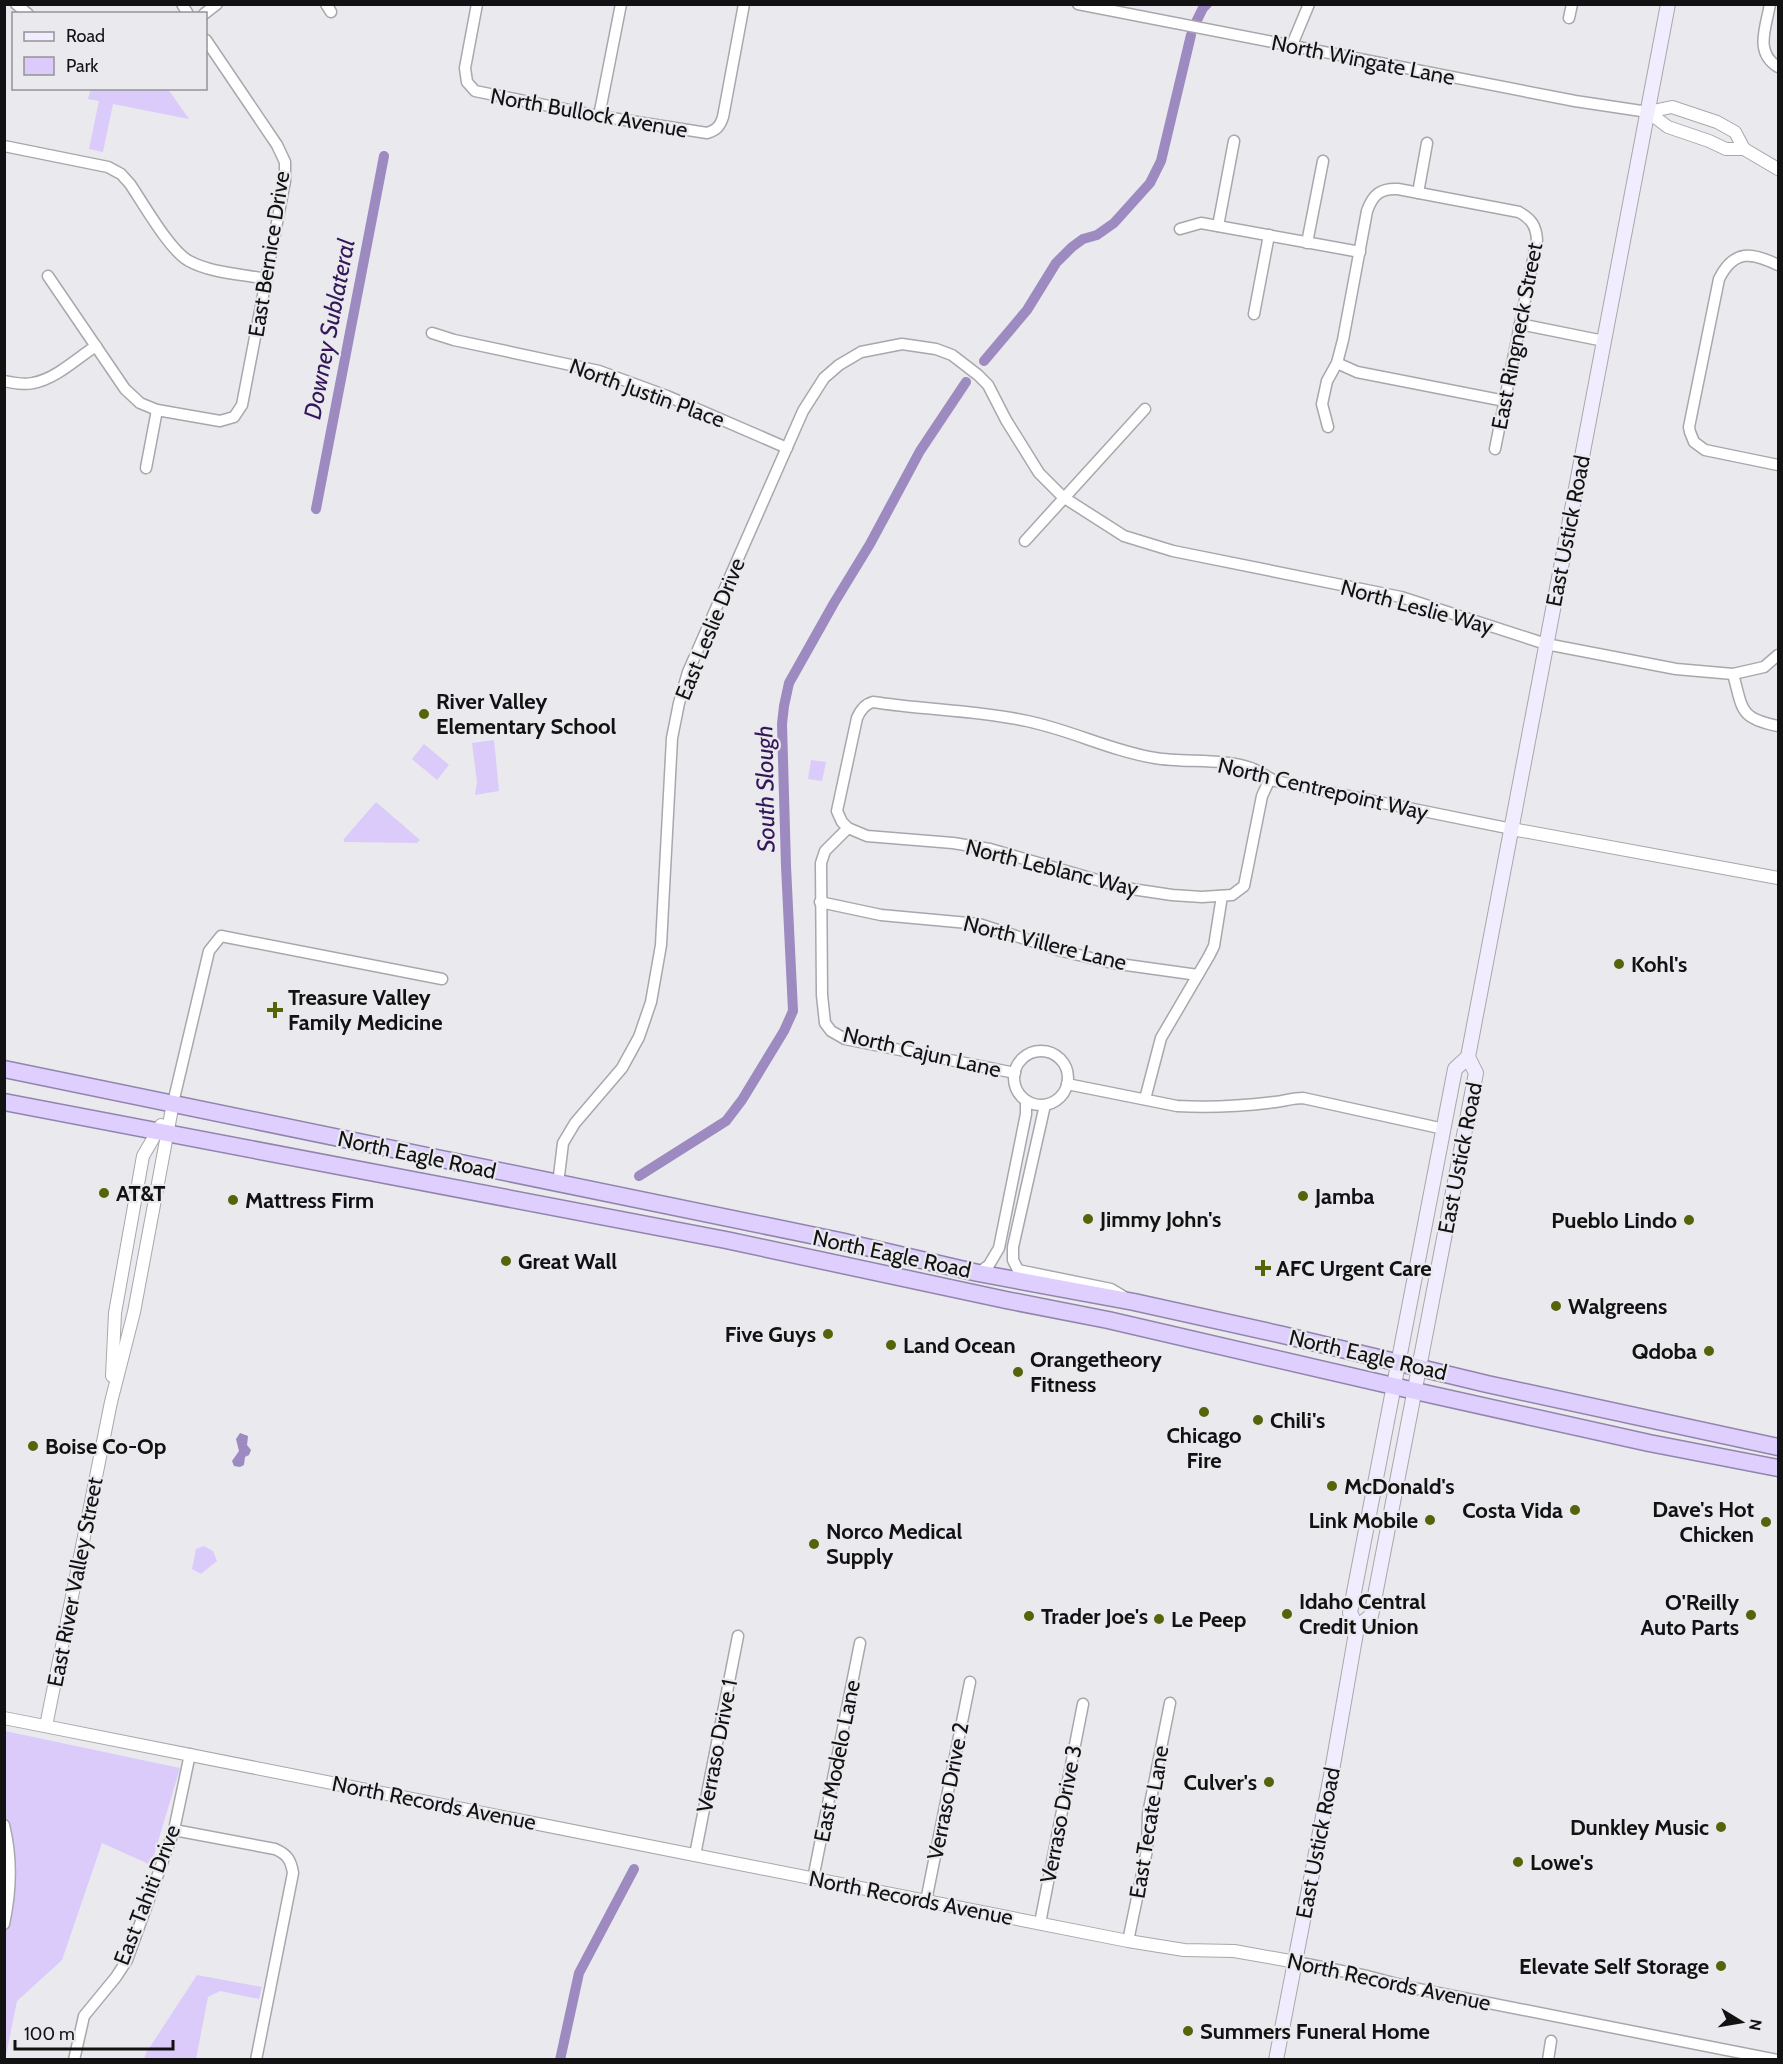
<svg xmlns="http://www.w3.org/2000/svg" width="1783" height="2064" viewBox="0 0 1783 2064" font-family="Cabin,sans-serif">
<rect width="100%" height="100%" fill="#eae9ee"/>
<!-- green -->
<g fill="#dacbfb">
<polygon points="91,88 168,89 189,119 113,104 103,152 89,149 99,101 88,99"/>
<polygon points="494,740 499,791 475,795 477,782 472,743"/>
<polygon points="424,744 449,765 437,780 412,759"/>
<polygon points="811,760 826,762 822,781 808,779"/>
<polygon points="376,802 420,840 417,843 345,842 343,840"/>
<polygon points="204,1546 213,1551 217,1561 201,1574 192,1569 196,1549"/>
<polygon points="5,1731 180,1768 151,1865 102,1843 62,1960 17,2001 5,2060"/>
<polygon points="197,1975 262,1987 259,1999 220,1991 208,1997 196,2059 144,2059 146,2053"/>
</g>
<!-- water -->
<polygon fill="#9c8ac0" points="240,1433 248,1436 247,1445 251,1450 249,1455 245,1457 244,1465 240,1467 234,1466 232,1461 239,1451 236,1439"/>
<g fill="none" stroke-linecap="round" stroke-linejoin="round">
<!-- canal -->
<g stroke="#9c8ac0" stroke-width="10">
<polyline points="1197,20 1203,8 1207,4"/>
<polyline points="984,361 1027,310 1056,263 1072,247 1083,239 1097,235 1114,223 1150,183 1161,161 1191,35"/>
<polyline points="316,509 384,156"/>
<polyline points="639,1176 726,1121 742,1100 784,1031 793,1011 786,866 782,724 784,706 789,683 834,603 870,544 920,451 966,382"/>
<polyline points="560,2060 579,1973 634,1869"/>
</g>
<defs>
<g id="minor">
<polyline points="16,4 28,14"/>
<polyline points="182,4 188,14"/>
<polyline points="326,4 331,12"/>
<path d="M477,4l-12,64 2,14 8,9 124,25 108,17c10,-3 13,-7 16,-16l21,-113"/>
<polyline points="1078,4 1575,101 1648,112"/>
<path d="M1770,4c-4,24 -16,48 8,63"/>
<polyline points="204,14 217,4"/>
<polyline points="1569,18 1572,4"/>
<polyline points="1294,40 1309,4"/>
<polyline points="599,116 621,4"/>
<path d="M4,146l104,21 13,7 9,10c13,19 40,67 59,77 22,12 52,13 77,18"/>
<polyline points="1418,193 1427,143"/>
<polyline points="1218,226 1234,141"/>
<polyline points="1180,229 1201,223 1360,252"/>
<polyline points="1307,243 1323,161"/>
<path d="M1778,265c-26,-13 -44,-16 -59,14l-30,148 1,5 4,10 11,8 73,15"/>
<polyline points="48,276 125,389 140,403 157,410 220,421 234,417 242,405 285,181 285,162 277,145 206,40"/>
<polyline points="1254,314 1269,235"/>
<polyline points="1520,324 1604,341"/>
<polyline points="432,333 454,340 599,371 667,396 787,448"/>
<polyline points="1337,363 1357,372 1505,401"/>
<path d="M4,381c10,2 20,4 29,2 23,-4 44,-25 63,-37"/>
<path d="M1328,427l-6,-23 5,-23 10,-18 6,-23 24,-129c6,-17 14,-23 31,-22l121,23c12,7 17,13 18,28l-42,209"/>
<polyline points="146,468 157,410"/>
<polyline points="1025,541 1145,409"/>
<path d="M1733,674c10,36 6,44 45,52"/>
<path d="M1270,779l-8,17 -18,90 -12,9 -30,2 -30,-2 -47,-7 -135,-39 -37,-6 -86,-7 -19,-8 -6,-6 -5,-11 20,-93c3,-7 8,-14 16,-16 51,8 103,8 154,19 44,9 84,30 128,37 29,5 69,0 96,10 8,3 16,9 24,13l237,48"/>
<polyline points="848,828 825,851 821,863 822,995 825,1023 831,1031 845,1039 1015,1073"/>
<polyline points="820,902 881,915 979,924 1062,951 1112,963 1198,975"/>
<circle cx="1041" cy="1078" r="27"/>
<path d="M1067,1084l110,22c32,2 66,0 98,-4 10,-1 17,-4 28,-4l141,31"/>
<polyline points="1145,1099 1161,1038 1209,956 1214,946 1222,896"/>
<polyline points="173,1103 209,951 221,936 442,979"/>
<polyline points="1045,1105 1013,1247 1013,1260 1018,1270 1111,1289 1123,1296"/>
<polyline points="558,1184 563,1143 575,1123 622,1068 639,1037 651,1002 661,945 672,738 679,703 688,672 803,411 824,378 839,365 861,352 902,344 936,349 952,355 978,375 988,385 1006,420 1039,473 1063,497 1124,536 1173,551 1401,597 1546,644 1676,669 1733,674 1764,667 1778,655"/>
<polyline points="978,1273 989,1265 999,1248 1026,1114 1026,1101"/>
<path d="M4,1825c8,32 7,67 0,99"/>
<path d="M174,1830l101,19c12,5 16,11 18,24l-37,187"/>
<polyline points="695,1855 738,1636"/>
<polyline points="813,1879 860,1643"/>
<polyline points="926,1901 970,1682"/>
<polyline points="1040,1923 1083,1704"/>
<polyline points="1128,1941 1147,1850 1148,1814 1170,1703"/>
<polyline points="1296,1962 1367,1976 1413,1988 1777,2060"/>
<polyline points="74,2060 84,2016 116,1977 127,1960 174,1830 190,1754"/>
<polyline points="1548,2060 1551,2041"/>
</g>
<g id="tertiary">
<polygon points="1672,107 1717,122 1735,132 1744,149 1726,149 1709,141 1668,127 1648,112"/>
<polyline points="1744,149 1778,169"/>
<polyline points="1512,829 1778,878"/>
<polyline points="112,1376 115,1313 143,1156 161,1125"/>
<polyline points="4,1718 1128,1941 1184,1950 1234,1951 1296,1962"/>
<polyline points="46,1726 111,1402 134,1312 173,1103"/>
</g>
<g id="secondary">
<polyline points="1357,1627 1371,1616 1476,1073 1468,1057 1668,4"/>
<polyline points="1276,2060 1333,1765 1357,1627 1350,1613 1455,1069 1468,1057"/>
</g>
<g id="trunk">
<polyline points="4,1069 840,1241 978,1273 1134,1302 1283,1335 1487,1384 1778,1447"/>
<polyline points="4,1102 726,1240 1006,1300 1108,1320 1415,1391 1649,1443 1778,1468"/>
</g>
</defs>
<!-- minor casing -->
<use href="#minor" stroke="#a8a7ab" stroke-width="13"/>
<!-- tertiary casing -->
<use href="#tertiary" stroke="#a8a7ab" stroke-width="14"/>
<!-- secondary casing -->
<use href="#secondary" stroke="#a8a7ab" stroke-width="16"/>
<!-- trunk casing -->
<use href="#trunk" stroke="#9185ab" stroke-width="19"/>
<!-- minor -->
<use href="#minor" stroke="#fff" stroke-width="10"/>
<!-- tertiary -->
<use href="#tertiary" stroke="#fff" stroke-width="12"/>
<!-- secondary -->
<use href="#secondary" stroke="#f2edfe" stroke-width="14"/>
<!-- trunk -->
<use href="#trunk" stroke="#decffe" stroke-width="16"/>
</g>
<!-- markers -->
<g fill="#556409" stroke="#eae9ee" stroke-width="2">
<circle cx="424" cy="714" r="6"/>
<circle cx="1619" cy="964" r="6"/>
<path d="M272 1001h6v6h6v6h-6v6h-6v-6h-6v-6h6z"/>
<circle cx="104" cy="1193" r="6"/>
<circle cx="1303" cy="1196" r="6"/>
<circle cx="233" cy="1200" r="6"/>
<circle cx="1088" cy="1219" r="6"/>
<circle cx="1689" cy="1220" r="6"/>
<circle cx="506" cy="1261" r="6"/>
<path d="M1260 1259h6v6h6v6h-6v6h-6v-6h-6v-6h6z"/>
<circle cx="1556" cy="1306" r="6"/>
<circle cx="828" cy="1334" r="6"/>
<circle cx="891" cy="1345" r="6"/>
<circle cx="1709" cy="1351" r="6"/>
<circle cx="1018" cy="1372" r="6"/>
<circle cx="1204" cy="1412" r="6"/>
<circle cx="1258" cy="1420" r="6"/>
<circle cx="33" cy="1446" r="6"/>
<circle cx="1332" cy="1486" r="6"/>
<circle cx="1575" cy="1510" r="6"/>
<circle cx="1430" cy="1520" r="6"/>
<circle cx="1766" cy="1522" r="6"/>
<circle cx="814" cy="1544" r="6"/>
<circle cx="1287" cy="1614" r="6"/>
<circle cx="1751" cy="1615" r="6"/>
<circle cx="1029" cy="1616" r="6"/>
<circle cx="1159" cy="1619" r="6"/>
<circle cx="1269" cy="1782" r="6"/>
<circle cx="1721" cy="1827" r="6"/>
<circle cx="1518" cy="1862" r="6"/>
<circle cx="1721" cy="1966" r="6"/>
<circle cx="1188" cy="2031" r="6"/>
</g>
<g text-anchor="middle" dominant-baseline="central" stroke-width="4.5" stroke-linejoin="round" paint-order="stroke">
<!-- street labels -->
<g font-size="22" fill="#121213" stroke="#eae9ee">
<text transform="translate(1363 60) rotate(11)">North Wingate Lane</text>
<text transform="translate(589 113) rotate(10)">North Bullock Avenue</text>
<text transform="translate(269 254) rotate(-81)">East Bernice Drive</text>
<text transform="translate(1517 336) rotate(-79)">East Ringneck Street</text>
<text transform="translate(647 393) rotate(20)">North Justin Place</text>
<text transform="translate(1568 531) rotate(-79)">East Ustick Road</text>
<text transform="translate(1417 607) rotate(15)">North Leslie Way</text>
<text transform="translate(710 629) rotate(-68)">East Leslie Drive</text>
<text transform="translate(1323 789) rotate(13)">North Centrepoint Way</text>
<text transform="translate(1052 868) rotate(14)">North Leblanc Way</text>
<text transform="translate(1045 943) rotate(14)">North Villere Lane</text>
<text transform="translate(922 1052) rotate(13)">North Cajun Lane</text>
<text transform="translate(417 1155) rotate(12)">North Eagle Road</text>
<text transform="translate(1460 1158) rotate(-79)">East Ustick Road</text>
<text transform="translate(892 1254) rotate(12)">North Eagle Road</text>
<text transform="translate(1368 1355) rotate(13)">North Eagle Road</text>
<text transform="translate(75 1582) rotate(-79)">East River Valley Street</text>
<text transform="translate(717 1746) rotate(-79)">Verraso Drive 1</text>
<text transform="translate(837 1761) rotate(-79)">East Modelo Lane</text>
<text transform="translate(948 1791) rotate(-79)">Verraso Drive 2</text>
<text transform="translate(434 1803) rotate(11)">North Records Avenue</text>
<text transform="translate(1061 1814) rotate(-79)">Verraso Drive 3</text>
<text transform="translate(1149 1822) rotate(-81)">East Tecate Lane</text>
<text transform="translate(1318 1843) rotate(-79)">East Ustick Road</text>
<text transform="translate(147 1895) rotate(-69)">East Tahiti Drive</text>
<text transform="translate(911 1898) rotate(11)">North Records Avenue</text>
<text transform="translate(1389 1982) rotate(12)">North Records Avenue</text>
</g>
<!-- poi labels -->
<g font-size="22" font-weight="bold" fill="#121213" stroke="#eae9ee" text-anchor="start">
<text x="436" y="701">River Valley<tspan x="436" dy="25">Elementary School</tspan></text>
<text x="1631" y="964">Kohl's</text>
<text x="288" y="997">Treasure Valley<tspan x="288" dy="25">Family Medicine</tspan></text>
<text x="116" y="1193">AT&amp;T</text>
<text x="1315" y="1196">Jamba</text>
<text x="245" y="1200">Mattress Firm</text>
<text x="1100" y="1219">Jimmy John's</text>
<text x="1677" y="1220" text-anchor="end">Pueblo Lindo</text>
<text x="518" y="1261">Great Wall</text>
<text x="1276" y="1268">AFC Urgent Care</text>
<text x="1568" y="1306">Walgreens</text>
<text x="816" y="1334" text-anchor="end">Five Guys</text>
<text x="903" y="1345">Land Ocean</text>
<text x="1697" y="1351" text-anchor="end">Qdoba</text>
<text x="1030" y="1359">Orangetheory<tspan x="1030" dy="25">Fitness</tspan></text>
<text x="1270" y="1420">Chili's</text>
<text x="1204" y="1435" text-anchor="middle">Chicago<tspan x="1204" dy="25">Fire</tspan></text>
<text x="45" y="1446">Boise Co-Op</text>
<text x="1344" y="1486">McDonald's</text>
<text x="1754" y="1509" text-anchor="end">Dave's Hot<tspan x="1754" dy="25">Chicken</tspan></text>
<text x="1563" y="1510" text-anchor="end">Costa Vida</text>
<text x="1418" y="1520" text-anchor="end">Link Mobile</text>
<text x="826" y="1531">Norco Medical<tspan x="826" dy="25">Supply</tspan></text>
<text x="1299" y="1601">Idaho Central<tspan x="1299" dy="25">Credit Union</tspan></text>
<text x="1739" y="1602" text-anchor="end">O'Reilly<tspan x="1739" dy="25">Auto Parts</tspan></text>
<text x="1041" y="1616">Trader Joe's</text>
<text x="1171" y="1619">Le Peep</text>
<text x="1257" y="1782" text-anchor="end">Culver's</text>
<text x="1709" y="1827" text-anchor="end">Dunkley Music</text>
<text x="1530" y="1862">Lowe's</text>
<text x="1709" y="1966" text-anchor="end">Elevate Self Storage</text>
<text x="1200" y="2031">Summers Funeral Home</text>
</g>
<!-- water labels -->
<g font-size="24" font-style="italic" fill="#341759" stroke="#eae9ee">
<text transform="translate(329 329) rotate(-79)">Downey Sublateral</text>
<text transform="translate(765 789) rotate(-91)">South Slough</text>
</g>
</g>
<!-- border -->
<rect width="1783" height="2064" fill="none" stroke="#121213" stroke-width="12"/>
<!-- legend -->
<rect x="12" y="12" width="195" height="78" fill="#eae9ee" stroke="#949396" stroke-width="1.5"/>
<rect x="24" y="32" width="30" height="9" fill="#f2edfe" stroke="#949396" stroke-width="1.5"/>
<text x="66" y="42" font-size="18" fill="#121213">Road</text>
<rect x="24" y="57" width="30" height="18" fill="#dacbfb" stroke="#949396" stroke-width="1.5"/>
<text x="66" y="72" font-size="18" fill="#121213">Park</text>
<!-- north arrow -->
<g transform="translate(1741 2022) rotate(101)" stroke="#eae9ee" stroke-width="4.5" paint-order="stroke">
<path d="M0-4.5L10 22L0 15L-10 22Z" fill="#121213"/>
<text y="-9" font-size="16" font-weight="bold" text-anchor="middle" fill="#121213">N</text>
</g>
<!-- scale -->
<path d="M15 2040v9h158v-9" fill="none" stroke="#121213" stroke-width="3"/>
<text x="24" y="2040" font-size="18" fill="#121213" stroke="#eae9ee" stroke-width="4.5" paint-order="stroke">100 m</text>
</svg>
